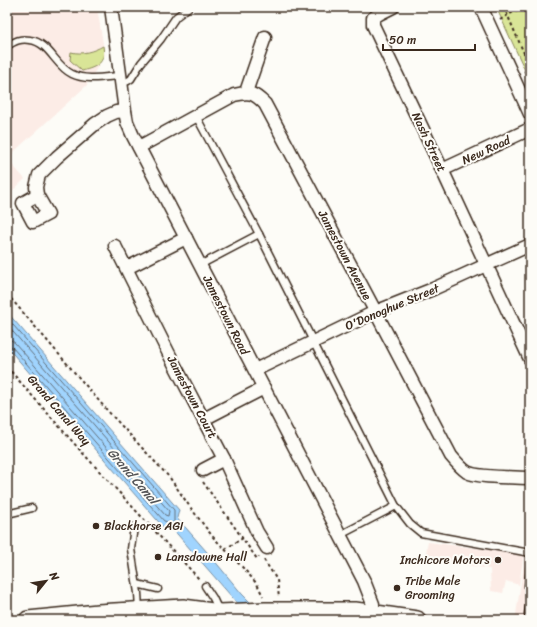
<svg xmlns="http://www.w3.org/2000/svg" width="537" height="627" viewBox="0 0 537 627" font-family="Sriracha,sans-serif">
<rect width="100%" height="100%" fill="#fdfcf7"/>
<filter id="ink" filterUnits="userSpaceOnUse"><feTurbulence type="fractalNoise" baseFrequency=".025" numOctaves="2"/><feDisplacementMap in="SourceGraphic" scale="8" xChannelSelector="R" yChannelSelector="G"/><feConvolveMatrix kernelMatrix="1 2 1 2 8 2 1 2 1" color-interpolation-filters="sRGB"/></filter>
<g filter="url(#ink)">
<!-- built -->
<g fill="#fcece6">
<polygon points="7,7 97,7 105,55 86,86 7,158"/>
<polygon points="7,159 25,179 7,196"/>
<polygon points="428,542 524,554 519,585 506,581 503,593 491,591 490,569 425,558"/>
<polygon points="525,558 530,559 530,620 515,620"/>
</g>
<!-- green -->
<g fill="#d9e597" stroke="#8a885a">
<polygon points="496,7 530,7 530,81"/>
<path d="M103,46c3,17 -6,21 -21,25l-12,-11 1,-8c11,3 23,-1 32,-6z"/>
</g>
<!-- water -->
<polygon fill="#a0d4fe" stroke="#7890a4" points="7,312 179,510 177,518 180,522 186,528 213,559 242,594 268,620 252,620 171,527 167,526 163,527 7,347"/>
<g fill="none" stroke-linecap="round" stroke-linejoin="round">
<!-- shore -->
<g stroke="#636e78" stroke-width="1">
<polyline points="7,318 174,510 174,523 172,523 164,521 12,347 7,345"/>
<polyline points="7,325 169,511 168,516 165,515 15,343 11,340 7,340"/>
</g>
<defs>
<g id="service">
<path d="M7,46c8,-5 14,-8 23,-6 19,2 25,26 42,34 14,7 33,3 48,2"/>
<polyline points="121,84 128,81 131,79 141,63 161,39 176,17 189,7"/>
<polyline points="196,116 259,234 396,506 410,524 421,533 530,553"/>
<polyline points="200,265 259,234"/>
<polyline points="7,514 32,508"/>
<polyline points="134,527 131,549 138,593 139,609"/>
<polyline points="341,536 346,532 396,506"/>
<polyline points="530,568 528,587 530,591"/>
<polyline points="137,584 158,589"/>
<polyline points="205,586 213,598 219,611"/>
<polyline points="528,614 530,601"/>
</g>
<g id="minor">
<polyline points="111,7 125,111 127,122 133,136 364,581 373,604 373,613"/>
<polyline points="393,7 379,14 373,18 373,25 438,161 530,359"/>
<polyline points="481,7 530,114"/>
<polyline points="246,92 265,37"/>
<path d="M139,147l95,-52c16,-4 20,-2 31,9l108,203 78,149c5,6 10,12 16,16 11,6 48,5 63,6"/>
<polyline points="442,170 530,129"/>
<polyline points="37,195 36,187 39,175 57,157 95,124 107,116 116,112 125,111"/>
<polygon points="37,195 48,214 33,222 23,203"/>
<polyline points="115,246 168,352 224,459 257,532 267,548"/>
<polyline points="127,268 186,238"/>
<polyline points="255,370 375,312 433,289 530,245"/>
<polyline points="204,419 264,388"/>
<polyline points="203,470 224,459"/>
</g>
<polyline id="secondary" points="28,620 98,613 183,608 220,613 265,611 355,611 417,620"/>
</defs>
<!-- service casing -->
<use href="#service" stroke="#3b2a1e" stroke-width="9"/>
<!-- minor casing -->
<use href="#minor" stroke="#3b2a1e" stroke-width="15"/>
<!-- secondary casing -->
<use href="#secondary" stroke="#3b2a1e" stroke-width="20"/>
<!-- path -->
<g stroke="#3b2a1e" stroke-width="2" stroke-dasharray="3 3" stroke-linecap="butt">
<polyline points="359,7 362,11"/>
<polyline points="504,7 530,67"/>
<polyline points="500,20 508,15 523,7"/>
<polyline points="524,72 530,69"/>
<polyline points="7,294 106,409 170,478 190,507 213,537 245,570 257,584 263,596"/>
<polyline points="7,367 79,449 200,580"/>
<polyline points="7,437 10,434"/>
<polyline points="203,482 257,559 259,557"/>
<polyline points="225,549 243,538"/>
<polyline points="264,560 277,580 279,598"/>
</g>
<!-- service -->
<use href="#service" stroke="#fdfcf7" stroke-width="6"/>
<!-- minor -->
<use href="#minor" stroke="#fdfcf7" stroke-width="12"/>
<!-- secondary -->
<use href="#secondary" stroke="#fdfcf7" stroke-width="17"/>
<!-- tram -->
<polyline stroke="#3b2a1e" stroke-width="1" points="153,620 171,620"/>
</g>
</g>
<!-- markers -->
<g fill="#3b2a1e" stroke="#fdfcf7" stroke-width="1.5">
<circle cx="96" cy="526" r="4"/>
<circle cx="158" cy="557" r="4"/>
<circle cx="498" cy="560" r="4"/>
<circle cx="397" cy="588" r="4"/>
</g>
<g text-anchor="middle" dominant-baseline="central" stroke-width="4" stroke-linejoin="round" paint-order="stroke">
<!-- street labels -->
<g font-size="12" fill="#3b2a1e" stroke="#fdfcf7">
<text transform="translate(429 142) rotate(65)">Nash Street</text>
<text transform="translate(486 150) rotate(-25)">New Road</text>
<text transform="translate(345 255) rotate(62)">Jamestown Avenue</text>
<text transform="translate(392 307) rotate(-23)">O'Donoghue Street</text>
<text transform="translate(226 315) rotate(63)">Jamestown Road</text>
<text transform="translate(192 397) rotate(62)">Jamestown Court</text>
<text transform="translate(59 410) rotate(49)">Grand Canal Way</text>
</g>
<!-- poi labels -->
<g font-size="12" fill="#3b2a1e" stroke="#fdfcf7" text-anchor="start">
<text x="104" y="526">Blackhorse AGI</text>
<text x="166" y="557">Lansdowne Hall</text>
<text x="490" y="560" text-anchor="end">Inchicore Motors</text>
<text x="405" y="581">Tribe Male<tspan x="405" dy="14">Grooming</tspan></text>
</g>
<!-- water labels -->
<g font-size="13" font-style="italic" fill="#545456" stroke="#fdfcf7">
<text transform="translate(133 476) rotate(49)">Grand Canal</text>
</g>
</g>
<!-- margin -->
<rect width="537" height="627" fill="none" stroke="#fdfcf7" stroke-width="24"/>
<rect x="12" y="12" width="513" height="603" fill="none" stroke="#3b2a1e" stroke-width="1.5" filter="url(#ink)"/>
<!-- north arrow -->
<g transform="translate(46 581) rotate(60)" stroke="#fdfcf7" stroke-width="3" paint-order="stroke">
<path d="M0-3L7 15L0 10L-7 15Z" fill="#3b2a1e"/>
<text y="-6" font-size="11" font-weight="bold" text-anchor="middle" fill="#3b2a1e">N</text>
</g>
<!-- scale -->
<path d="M383 44v6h92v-6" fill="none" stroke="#3b2a1e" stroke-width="2"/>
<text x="389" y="44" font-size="12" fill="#3b2a1e" stroke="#fdfcf7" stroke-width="3" paint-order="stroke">50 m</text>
</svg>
